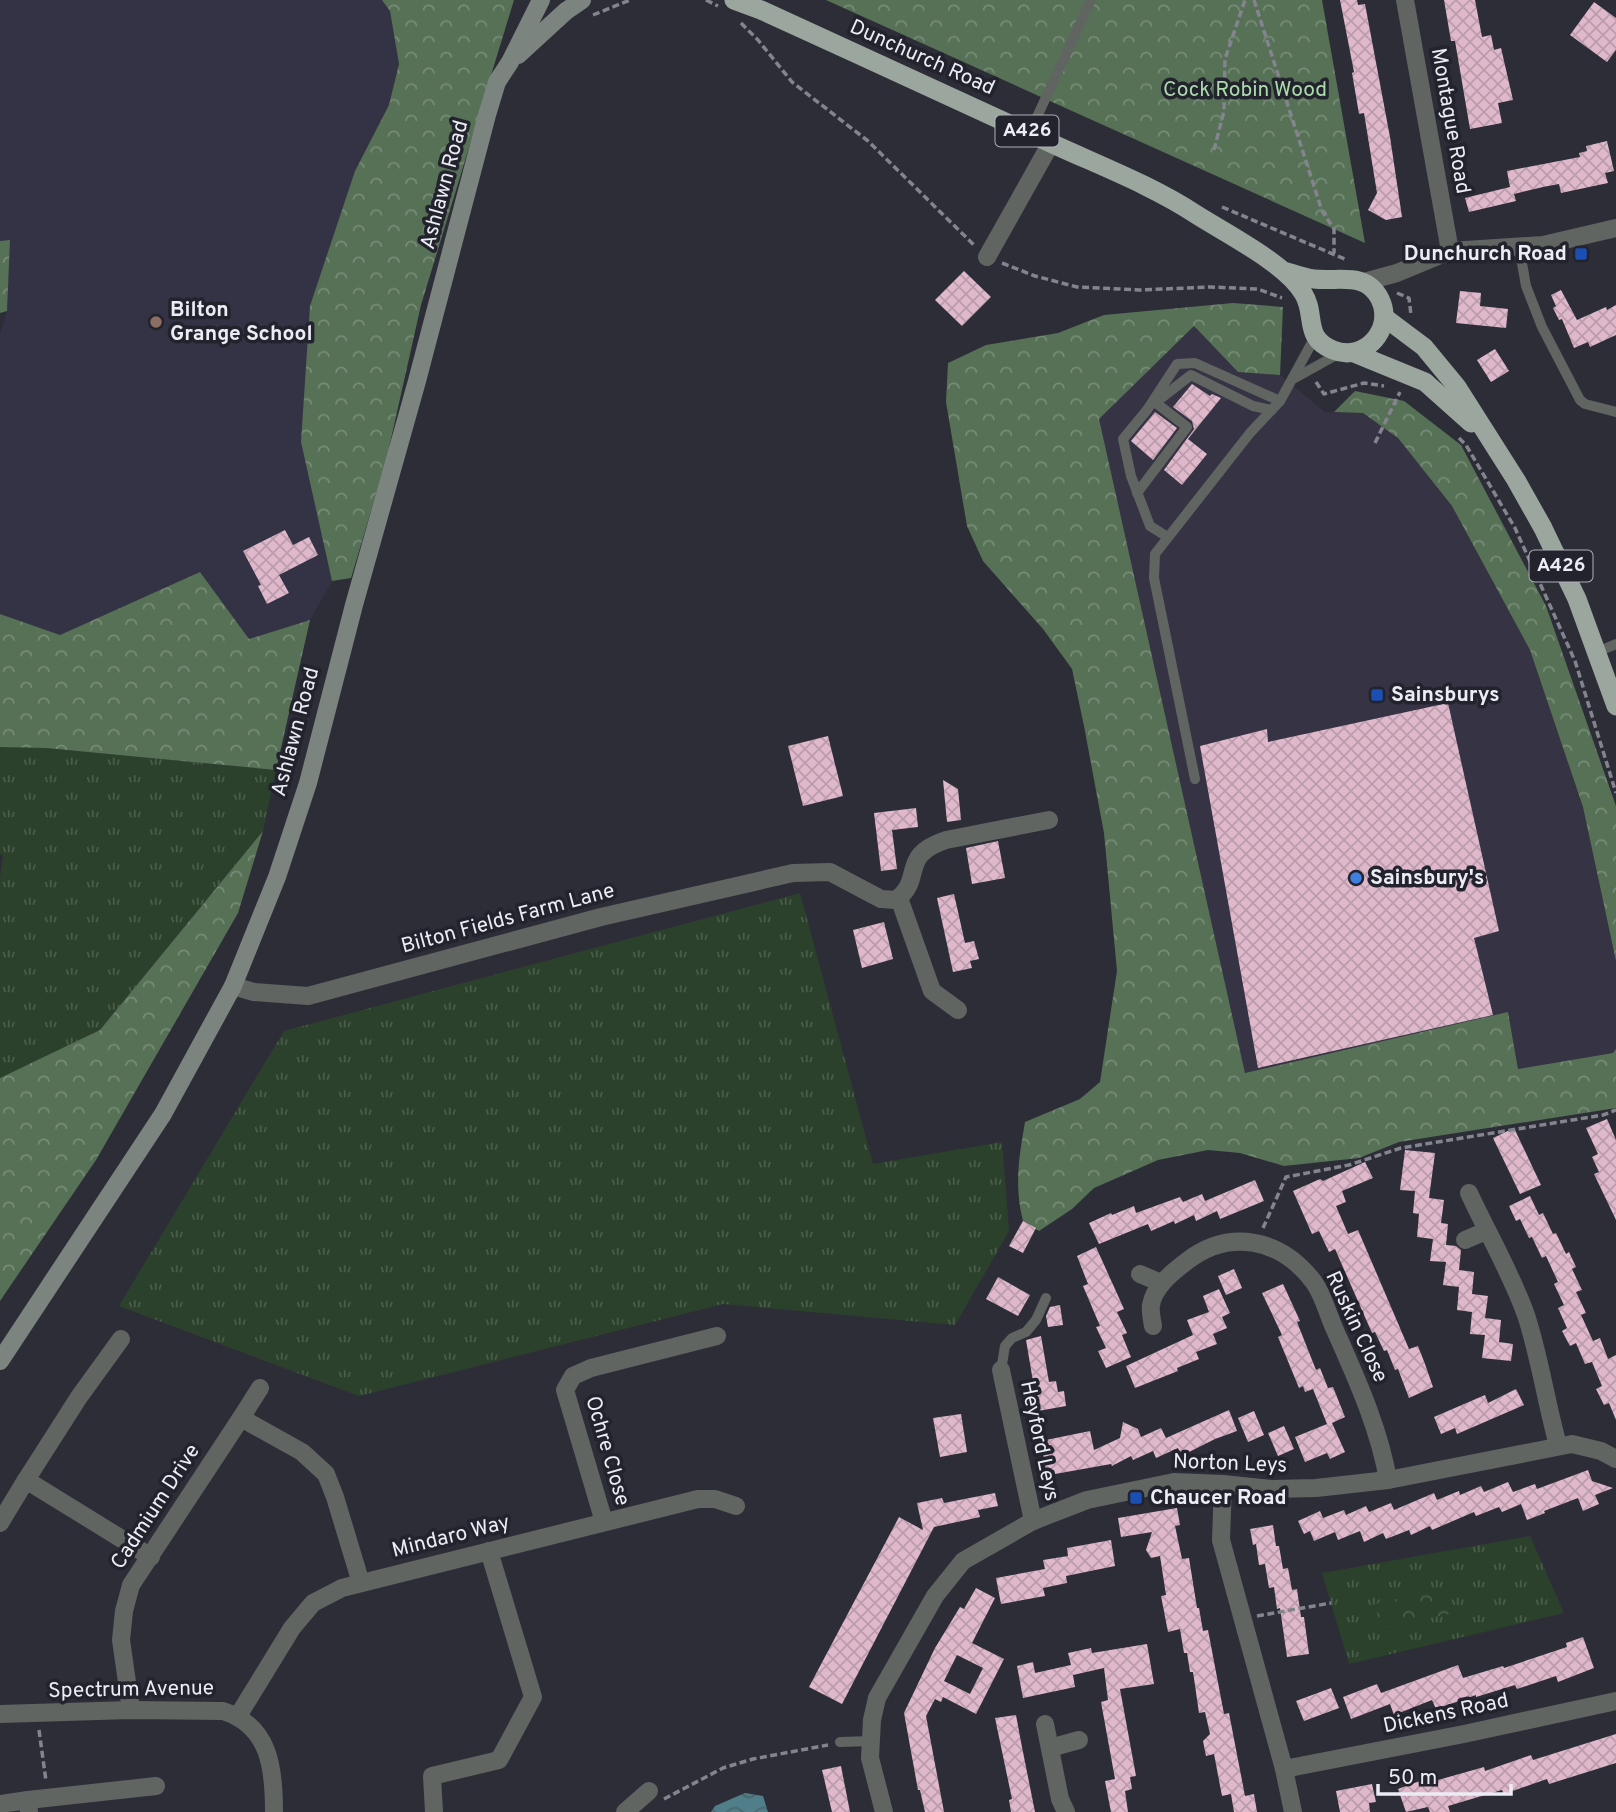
<svg xmlns="http://www.w3.org/2000/svg" width="1616" height="1812" viewBox="0 0 1616 1812" font-family="Overpass,sans-serif">
<defs>
<pattern id="grass-tufts" width="24" height="20" patternUnits="userSpaceOnUse" patternTransform="scale(1.75)"><rect width="24" height="20" fill="#2b412b"/><path d="M3 7l-1-3M5 7V3M7 7l1-3M15 17l-1-3M17 17v-4M19 17l1-3" fill="none" stroke="#4a5d4a"/></pattern>
<pattern id="forest-crowns" width="20" height="18" patternUnits="userSpaceOnUse" patternTransform="scale(1.75)"><rect width="20" height="18" fill="#567156"/><path d="M2 6a3 3 0 1 1 6 0M12 15a3 3 0 1 1 6 0" fill="none" stroke="#778c77"/></pattern>
<pattern id="park-crowns" width="20" height="18" patternUnits="userSpaceOnUse" patternTransform="scale(1.75)"><rect width="20" height="18" fill="#2b412b"/><path d="M2 6a3 3 0 1 1 6 0M12 15a3 3 0 1 1 6 0" fill="none" stroke="#4a5d4a"/></pattern>
<pattern id="water-waves" width="16" height="10" patternUnits="userSpaceOnUse" patternTransform="scale(1.75)"><rect width="16" height="10" fill="#507e89"/><path d="M0 5q4-4 8 0t8 0" fill="none" stroke="#4c656c"/></pattern>
<pattern id="building-cross-hatch" width="8" height="8" patternUnits="userSpaceOnUse" patternTransform="scale(1.75)"><rect width="8" height="8" fill="#e0b8cc"/><path d="M0 0l8 8M0 8l8-8" fill="none" stroke="#ba9cab"/></pattern>
</defs>
<rect width="100%" height="100%" fill="#2d2d38"/>
<!-- commercial -->
<polygon fill="#363344" points="1194,326 1238,372 1280,375 1325,412 1363,413 1398,438 1452,506 1530,650 1583,807 1616,961 1616,1049 1613,1053 1518,1069 1508,1012 1245,1073 1098,419"/>
<!-- built -->
<polygon fill="#333345" points="0,0 382,0 390,10 399,64 389,105 355,171 301,442 332,581 310,620 249,639 200,572 60,635 0,614 0,334 7,311 9,240 0,241"/>
<!-- grass -->
<g fill="url(#grass-tufts)">
<polygon points="0,747 46,748 276,770 263,831 100,1030 0,1078 0,877 3,855 0,854"/>
<polygon points="800,893 873,1164 1002,1142 1009,1231 955,1325 723,1304 359,1396 119,1306 284,1031"/>
<polygon points="1530,1536 1564,1613 1349,1664 1322,1573"/>
</g>
<!-- forest -->
<g fill="url(#forest-crowns)">
<polygon points="382,0 514,0 421,305 386,461 351,578 332,581 301,442 310,306 355,171 389,105 399,64 390,11"/>
<polygon points="826,0 1322,0 1365,243"/>
<polygon points="10,240 7,311 0,313 0,241"/>
<path d="M1233,303l50,4 -3,68 -42,-3 -44,-46 -95,93 146,654 263,-61 10,57 95,-16 3,-4v59l-217,34 -40,16 -75,8 -44,-13 -32,-3 -50,10 -64,28 -22,21 -33,22 -16,-10c-9,-35 -4,-64 2,-99l55,-23 20,-17 17,-111 -13,-138 -20,-107 -12,-57 -29,-40 -60,-68 -16,-35 -21,-124 2,-39 38,-18 72,-12 46,-18z"/>
<polygon points="1355,391 1404,401 1461,445 1546,606 1616,806 1616,961 1583,807 1530,650 1452,506 1398,438 1363,413 1334,412"/>
<polygon points="200,572 249,639 310,620 276,770 46,748 0,747 0,614 60,635"/>
<polygon points="263,831 238,913 96,1160 0,1301 0,1078 100,1030"/>
</g>
<!-- park -->
<polygon fill="url(#park-crowns)" points="1448,1587 1453,1613 1381,1629 1375,1604"/>
<!-- water -->
<polygon fill="url(#water-waves)" points="745,1793 763,1796 768,1812 711,1812 715,1806"/>
<!-- building -->
<g fill="url(#building-cross-hatch)" fill-rule="evenodd">
<polygon points="1340,0 1357,0 1358,5 1365,4 1390,137 1402,217 1386,220 1368,210 1377,193 1364,113 1359,114 1352,73 1354,72"/>
<polygon points="1444,0 1475,0 1482,37 1491,35 1494,50 1501,48 1513,100 1498,103 1502,123 1470,129 1455,41 1451,41"/>
<polygon points="1594,2 1616,18 1616,50 1607,62 1570,35"/>
<polygon points="1607,141 1614,171 1605,173 1608,183 1561,193 1559,184 1543,187 1514,194 1516,201 1469,212 1465,198 1510,187 1507,171 1580,157 1579,153 1587,151 1586,146"/>
<polygon points="964,271 991,297 962,326 935,300"/>
<polygon points="1561,290 1577,320 1606,307 1607,310 1616,305 1616,335 1590,347 1588,342 1574,348 1562,319 1559,320 1553,308 1556,306 1551,295"/>
<polygon points="1460,291 1481,293 1480,306 1508,309 1506,328 1456,323"/>
<polygon points="1495,349 1509,371 1491,382 1477,360"/>
<polygon points="1192,384 1210,396 1212,394 1221,398 1188,439 1207,454 1182,485 1164,470 1194,429 1192,421 1173,407"/>
<polygon points="1155,412 1177,428 1153,460 1131,441"/>
<polygon points="285,530 293,545 309,537 318,555 279,575 289,593 267,604 258,586 261,585 243,551"/>
<polygon points="1448,703 1499,931 1474,938 1493,1015 1258,1068 1200,746 1267,729 1268,742"/>
<polygon points="828,736 843,796 803,806 788,746"/>
<polygon points="943,780 958,789 961,820 947,822"/>
<polygon points="916,808 918,827 892,830 897,869 881,871 874,813"/>
<polygon points="998,841 1005,878 972,884 966,848"/>
<polygon points="954,894 965,943 974,941 979,959 970,961 972,968 953,972 937,898"/>
<polygon points="884,922 893,959 862,968 853,930"/>
<polygon points="1607,1119 1616,1140 1616,1220 1594,1174 1599,1172 1592,1157 1598,1154 1586,1128"/>
<polygon points="1514,1128 1541,1185 1520,1194 1493,1138"/>
<polygon points="1405,1150 1435,1153 1429,1198 1444,1200 1441,1223 1448,1224 1446,1245 1456,1246 1461,1250 1459,1270 1474,1272 1472,1294 1488,1296 1485,1318 1501,1320 1499,1342 1513,1344 1511,1361 1482,1358 1485,1335 1470,1334 1472,1312 1457,1310 1459,1287 1443,1285 1446,1262 1430,1261 1433,1239 1417,1237 1419,1214 1413,1213 1415,1191 1400,1190"/>
<polygon points="1365,1162 1373,1178 1342,1191 1346,1202 1336,1206 1348,1234 1358,1230 1409,1349 1418,1346 1425,1364 1433,1387 1409,1398 1398,1369 1395,1370 1387,1350 1384,1351 1375,1332 1372,1333 1335,1249 1329,1252 1319,1231 1312,1234 1293,1191 1320,1179 1323,1181"/>
<polygon points="1255,1180 1264,1201 1220,1219 1217,1211 1196,1221 1194,1215 1175,1224 1174,1221 1151,1231 1148,1224 1099,1244 1089,1223 1111,1213 1112,1215 1134,1206 1136,1213 1180,1197 1183,1202 1202,1194 1205,1201"/>
<polygon points="1530,1196 1539,1215 1543,1213 1553,1234 1556,1233 1566,1254 1569,1252 1576,1267 1572,1269 1582,1290 1576,1292 1586,1313 1581,1315 1593,1341 1600,1338 1608,1359 1616,1355 1616,1420 1609,1403 1604,1405 1596,1389 1602,1386 1592,1362 1585,1364 1576,1343 1570,1346 1562,1331 1567,1328 1558,1308 1564,1305 1554,1284 1558,1282 1546,1256 1542,1258 1532,1237 1529,1238 1520,1219 1516,1221 1509,1206"/>
<polygon points="1023,1221 1036,1228 1023,1253 1009,1246"/>
<polygon points="1096,1247 1124,1309 1117,1312 1127,1333 1122,1335 1131,1357 1106,1368 1098,1351 1106,1348 1096,1327 1100,1326 1083,1286 1088,1284 1077,1256"/>
<polygon points="1234,1269 1242,1288 1226,1295 1218,1276"/>
<polygon points="998,1277 1030,1295 1018,1316 986,1299"/>
<polygon points="1283,1284 1300,1321 1297,1322 1316,1370 1320,1368 1328,1388 1333,1387 1345,1417 1332,1423 1345,1452 1330,1459 1327,1453 1305,1462 1295,1437 1327,1424 1313,1389 1305,1392 1303,1386 1299,1388 1278,1337 1282,1335 1262,1293"/>
<polygon points="1219,1289 1230,1313 1222,1317 1227,1328 1213,1334 1217,1344 1196,1352 1199,1359 1177,1368 1178,1371 1135,1388 1126,1366 1193,1335 1187,1320 1209,1312 1203,1296"/>
<polygon points="1060,1305 1063,1325 1048,1327 1046,1316 1050,1307"/>
<polygon points="1041,1336 1049,1382 1056,1381 1058,1392 1064,1391 1066,1406 1038,1411 1026,1340"/>
<polygon points="1516,1389 1524,1405 1457,1434 1455,1428 1441,1434 1434,1417 1485,1395 1488,1403"/>
<polygon points="1229,1410 1237,1431 1215,1439 1181,1456 1178,1448 1156,1458 1153,1451 1133,1460 1131,1456 1112,1466 1111,1464 1055,1474 1054,1470 1046,1471 1041,1441 1090,1431 1094,1450 1120,1438 1123,1422 1138,1429 1141,1437 1161,1428 1166,1438"/>
<polygon points="1254,1411 1264,1435 1248,1442 1238,1418"/>
<polygon points="961,1414 967,1452 940,1457 933,1418"/>
<polygon points="1284,1426 1294,1449 1278,1456 1268,1433"/>
<polygon points="1588,1470 1592,1481 1613,1488 1595,1495 1599,1504 1583,1511 1578,1498 1544,1511 1545,1513 1527,1520 1521,1504 1502,1512 1499,1507 1476,1516 1474,1512 1432,1530 1430,1526 1411,1535 1409,1530 1386,1539 1383,1533 1364,1542 1360,1531 1338,1540 1335,1532 1314,1541 1310,1531 1304,1534 1298,1521 1320,1511 1323,1518 1344,1510 1346,1515 1366,1506 1369,1512 1391,1503 1394,1510 1434,1493 1437,1500 1459,1491 1460,1495 1481,1486 1484,1492 1508,1482 1513,1492 1535,1484 1537,1489"/>
<polygon points="995,1493 998,1506 978,1510 980,1517 934,1527 842,1704 809,1687 899,1517 923,1530 917,1503 942,1498 944,1503"/>
<polygon points="1177,1508 1180,1525 1175,1526 1182,1559 1189,1558 1197,1608 1199,1608 1203,1631 1208,1630 1224,1714 1229,1713 1245,1796 1254,1794 1257,1812 1234,1812 1231,1794 1222,1796 1214,1754 1206,1756 1203,1741 1210,1734 1205,1712 1199,1713 1193,1672 1190,1672 1187,1653 1184,1653 1180,1629 1168,1632 1161,1596 1166,1595 1160,1556 1151,1558 1146,1550 1152,1532 1121,1537 1118,1518"/>
<polygon points="1273,1525 1276,1546 1279,1546 1283,1569 1288,1568 1292,1590 1297,1589 1301,1617 1304,1617 1309,1654 1287,1657 1280,1608 1277,1609 1274,1587 1269,1588 1265,1564 1259,1565 1256,1544 1253,1545 1250,1529"/>
<polygon points="1111,1540 1115,1566 1066,1576 1067,1583 1043,1588 1045,1596 1001,1604 996,1578 1045,1569 1043,1560 1068,1556 1067,1548"/>
<path d="M976,1588l19,10 -23,45 32,16 -28,55 -33,-17 -2,5 -6,-3 -9,17 18,96h-19l-5,-22h-2l-14,-77 31,-65 25,-41 4,2zM957,1655l26,13 -13,26 -26,-13z"/>
<polygon points="1583,1637 1594,1668 1558,1682 1556,1676 1517,1689 1515,1685 1476,1697 1476,1695 1436,1709 1432,1700 1394,1715 1390,1704 1351,1719 1343,1697 1377,1684 1381,1693 1458,1665 1463,1678 1503,1666 1504,1668 1567,1647 1566,1643"/>
<polygon points="1147,1644 1154,1684 1120,1689 1136,1776 1130,1777 1132,1789 1125,1791 1128,1812 1111,1812 1105,1781 1115,1779 1101,1702 1108,1700 1104,1668 1073,1675 1075,1687 1023,1698 1017,1666 1033,1662 1035,1673 1071,1665 1068,1653 1091,1648 1092,1653"/>
<polygon points="1331,1688 1339,1708 1304,1721 1296,1701"/>
<polygon points="1016,1715 1021,1742 1035,1812 1011,1812 1009,1800 1012,1799 995,1718"/>
<polygon points="1616,1734 1616,1763 1549,1784 1547,1779 1504,1794 1502,1790 1448,1806 1450,1812 1430,1812 1428,1807 1406,1812 1398,1789 1436,1775 1438,1780 1484,1767 1485,1771 1531,1755 1533,1760"/>
<polygon points="841,1766 850,1812 832,1812 822,1770"/>
<polygon points="1372,1784 1376,1802 1369,1803 1370,1812 1340,1812 1336,1791"/>
</g>
<g fill="none" stroke-linecap="round" stroke-linejoin="round">
<!-- path -->
<g stroke="#84848e" stroke-width="3.5" stroke-dasharray="7 3.5" stroke-linecap="butt">
<polyline points="706,0 718,6"/>
<polyline points="1254,0 1322,211 1334,229 1334,253"/>
<polyline points="593,15 630,0"/>
<polyline points="741,23 758,40 792,82 868,141 975,246"/>
<polyline points="1214,150 1224,111 1225,59 1245,0"/>
<polyline points="1222,207 1347,260"/>
<polyline points="1002,263 1035,276 1077,287 1140,290 1210,287 1258,289 1282,298"/>
<polyline points="1397,293 1409,298 1411,315"/>
<polyline points="1316,382 1324,394 1364,383 1384,386"/>
<polyline points="1459,438 1466,445 1515,528 1575,661 1616,793"/>
<polyline points="1375,443 1400,392"/>
<polyline points="1263,1228 1286,1177 1349,1165 1401,1148 1603,1115 1616,1110"/>
<polyline points="1257,1616 1331,1603"/>
<polyline points="39,1730 46,1781"/>
<polyline points="664,1799 723,1768 753,1759 828,1745"/>
</g>
<!-- service -->
<g stroke="#606562" stroke-width="10">
<polyline points="1030,132 1091,0"/>
<polyline points="1519,246 1526,286 1542,327 1580,400 1585,404 1616,412"/>
<polyline points="1295,378 1340,353"/>
<polyline points="1155,403 1191,375 1253,406 1272,410"/>
<polyline points="1137,493 1187,427 1156,403"/>
<polyline points="1166,536 1150,526 1131,476 1123,439 1147,410 1177,364 1195,363 1280,401"/>
<polyline points="1597,652 1616,644"/>
<polyline points="1195,779 1154,578 1155,554 1250,433 1280,401 1315,337"/>
<polyline points="1001,1370 1005,1346 1012,1338 1026,1332 1036,1320 1046,1298"/>
<polyline points="840,1742 871,1741"/>
</g>
<!-- minor -->
<g stroke="#606562" stroke-width="18">
<polyline points="1405,0 1450,251"/>
<polyline points="987,257 1051,143"/>
<polyline points="1364,282 1397,273 1450,251 1543,245 1616,228"/>
<polyline points="899,898 932,991 958,1010"/>
<path d="M233,986l21,6 54,4 293,-79 192,-44 37,-1 51,27 15,1c29,-22 2,-44 50,-60l103,-20"/>
<path d="M1469,1193c19,41 42,80 57,122 14,43 20,87 32,130"/>
<polyline points="1465,1240 1486,1231"/>
<polyline points="1140,1274 1161,1283"/>
<path d="M1153,1326c-1,-6 -3,-15 -2,-21 3,-19 22,-33 36,-44 43,-33 94,-22 126,20 10,13 15,34 22,49 21,48 44,97 53,150"/>
<polyline points="121,1339 79,1397 26,1480 151,1557"/>
<polyline points="1001,1370 1033,1521"/>
<polyline points="241,1418 260,1388"/>
<polyline points="1223,1484 1221,1540 1284,1769 1293,1812"/>
<polyline points="604,1522 565,1390 573,1376 591,1368 717,1336"/>
<polyline points="0,1523 26,1480"/>
<polyline points="131,1710 121,1640 124,1611 131,1585 241,1418 302,1452 326,1474 335,1497 361,1583"/>
<path d="M0,1714l131,-4 92,1c47,15 51,57 51,101"/>
<polyline points="238,1716 292,1628 313,1603 342,1588 698,1499 715,1499 736,1506"/>
<polyline points="1045,1724 1060,1799 1066,1812"/>
<polyline points="1050,1748 1079,1740"/>
<polyline points="1284,1769 1464,1734 1616,1701"/>
<polyline points="0,1804 28,1800"/>
<polyline points="29,1812 28,1800 156,1786"/>
<polyline points="434,1812 432,1776 499,1760 533,1697 489,1551"/>
<polyline points="625,1812 649,1791"/>
<polyline points="884,1812 870,1758 872,1720 877,1698 935,1596 963,1561 1033,1521 1087,1500 1174,1482 1223,1484 1272,1489 1316,1488 1388,1480 1572,1444 1601,1451 1616,1459"/>
</g>
<!-- secondary -->
<g stroke="#7b847e" stroke-width="18">
<polyline points="518,55 566,11 582,0"/>
<polyline points="0,1361 163,1114 233,986 277,877 308,783 354,605 417,381 487,115 497,82 510,62 541,0"/>
</g>
<!-- trunk -->
<g stroke="#9aa69e" stroke-width="19">
<path d="M734,0l27,10c98,45 196,89 294,135 48,22 98,41 142,70 30,19 89,49 106,78 14,22 -1,44 30,57 31,13 62,-21 47,-51 -14,-28 -41,-17 -66,-20 -10,-1 -20,-5 -30,-8"/>
<polyline points="1384,317 1424,347 1457,387 1516,480 1543,528 1577,599 1616,706"/>
<polyline points="1354,353 1425,382 1471,423"/>
</g>
</g>
<!-- markers -->
<g fill="#1a4fb4" stroke="#23232e" stroke-width="2.5">
<rect x="1574" y="247" width="14" height="14" rx="3.5"/>
<rect x="1370" y="688" width="14" height="14" rx="3.5"/>
<rect x="1129" y="1491" width="14" height="14" rx="3.5"/>
</g>
<circle fill="#8d6e63" stroke="#23232e" stroke-width="2.5" cx="156" cy="322" r="7"/>
<circle fill="#3f7fe0" stroke="#23232e" stroke-width="2.5" cx="1356" cy="878" r="7"/>
<g text-anchor="middle" dominant-baseline="central" stroke-width="7" stroke-linejoin="round" paint-order="stroke">
<!-- shield labels -->
<g fill="#23232e" stroke="#b0b0b9" stroke-width="2">
<rect x="995.5" y="115.5" width="63" height="31" rx="5"/>
<rect x="1529.5" y="550.5" width="63" height="31" rx="5"/>
</g>
<g font-size="19" font-weight="bold" fill="#ececf4">
<text x="1027" y="131">A426</text>
<text x="1561" y="566">A426</text>
</g>
<!-- street labels -->
<g font-size="21" fill="#ececf4" stroke="#23232e">
<text transform="translate(922 58) rotate(24)">Dunchurch Road</text>
<text transform="translate(1450 121) rotate(80)">Montague Road</text>
<text transform="translate(445 185) rotate(-75)">Ashlawn Road</text>
<text transform="translate(296 732) rotate(-75)">Ashlawn Road</text>
<text transform="translate(508 919) rotate(-15)">Bilton Fields Farm Lane</text>
<text transform="translate(1356 1327) rotate(65)">Ruskin Close</text>
<text transform="translate(1039 1441) rotate(78)">Heyford Leys</text>
<text transform="translate(607 1451) rotate(74)">Ochre Close</text>
<text transform="translate(1230 1464) rotate(2)">Norton Leys</text>
<text transform="translate(156 1507) rotate(-57)">Cadmium Drive</text>
<text transform="translate(451 1537) rotate(-14)">Mindaro Way</text>
<text transform="translate(131 1690) rotate(-1)">Spectrum Avenue</text>
<text transform="translate(1446 1714) rotate(-12)">Dickens Road</text>
</g>
<!-- park labels -->
<g font-size="21" fill="#acdbab" stroke="#23232e">
<text x="1245" y="90">Cock Robin Wood</text>
</g>
<!-- poi labels -->
<g font-size="21" font-weight="bold" fill="#ececf4" stroke="#23232e" text-anchor="start">
<text x="1567" y="254" text-anchor="end">Dunchurch Road</text>
<text x="170" y="310">Bilton<tspan x="170" dy="24">Grange School</tspan></text>
<text x="1391" y="695">Sainsburys</text>
<text x="1370" y="878">Sainsbury's</text>
<text x="1150" y="1498">Chaucer Road</text>
</g>
</g>
<!-- scale -->
<path d="M1378 1784v10h133v-10" fill="none" stroke="#ececf4" stroke-width="3.5"/>
<text x="1388" y="1784" font-size="21" fill="#ececf4" stroke="#23232e" stroke-width="5" paint-order="stroke">50 m</text>
</svg>
